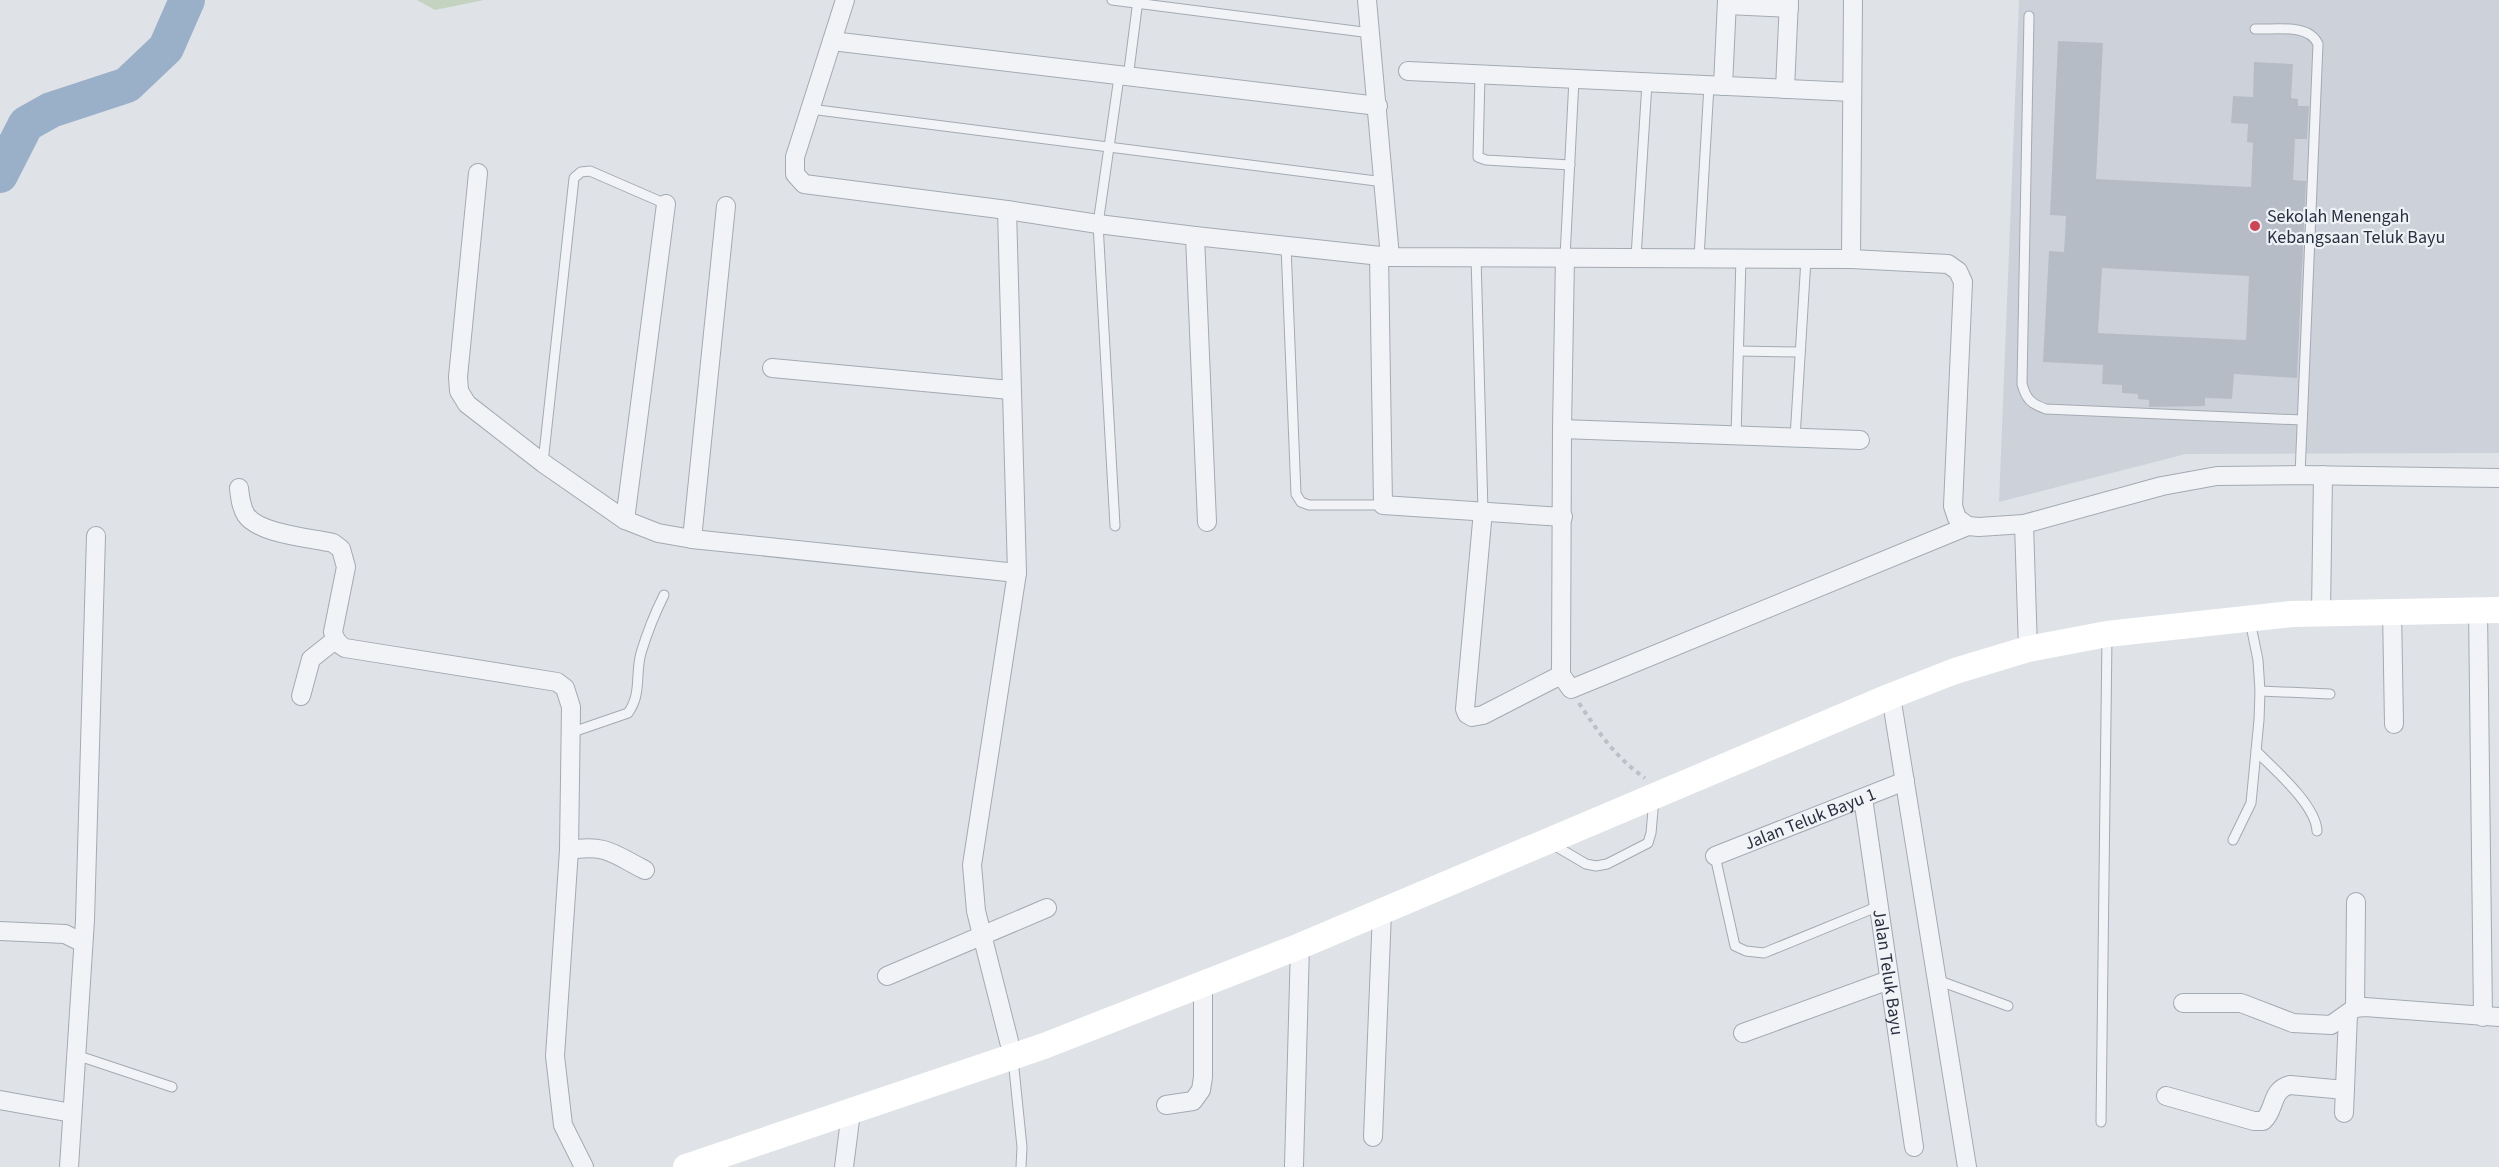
<svg xmlns="http://www.w3.org/2000/svg" width="2499" height="1167" viewBox="0 0 2499 1167" font-family="'Source Sans 3',sans-serif">
<rect width="100%" height="100%" fill="#dfe3e8"/>
<!-- built -->
<polygon fill="#cdd2da" points="2019,0 2499,0 2499,453 2186,454 1999,502"/>
<!-- green -->
<polygon fill="#c4d2c0" points="417,0 484,0 435,10"/>
<g fill="none" stroke-linecap="round" stroke-linejoin="round">
<!-- river -->
<polyline stroke="#9ab0c9" stroke-width="36" points="0,175 26,124 51,110 127,85 166,48 187,0"/>
</g>
<!-- building -->
<path fill="#b6bcc5" fill-rule="evenodd" d="M2058,41l45,2 -7,136 155,8 2,-44 -6,-1 1,-18 -17,-1 2,-27 20,1 1,-35 39,2 -2,34 7,1v7h11l-2,33h-12l-2,41 13,1 -9,197 -63,-4 -2,25 -27,-1v8l-56,1v-7l-11,-1v-5l-16,-1v-8l-20,-1 1,-19 -60,-3 6,-111 15,1 2,-36 -16,-1zM2102,268l147,8 -3,64 -148,-7z"/>
<g fill="none" stroke-linecap="round" stroke-linejoin="round">
<defs>
<g id="lane">
<polyline points="1112,0 1371,33"/>
<path d="M2029,16l-7,368c4,15 9,20 24,25l256,11"/>
<path d="M2255,29c20,1 54,-6 63,15l-18,431"/>
<polyline points="1480,75 1478,157 1486,160 1570,165"/>
<polyline points="1128,78 1138,0"/>
<polyline points="810,109 1384,182"/>
<polyline points="1286,246 1296,494 1301,502 1309,505 1383,505"/>
<polyline points="1476,256 1483,511"/>
<polyline points="1565,257 1574,79"/>
<polyline points="1636,257 1647,83"/>
<polyline points="1699,258 1709,85"/>
<polyline points="1739,351 1800,352"/>
<polyline points="1736,436 1741,258"/>
<polyline points="1795,438 1806,259"/>
<polyline points="543,463 574,178 581,172 590,171 666,204"/>
<polyline points="1115,526 1098,224 1119,77"/>
<polyline points="2260,691 2330,694"/>
<path d="M570,733l58,-20c14,-19 7,-39 13,-60 6,-20 14,-40 23,-58"/>
<path d="M2256,751c18,18 60,54 61,80"/>
<polyline points="2233,840 2251,803 2259,720 2260,691 2258,660 2250,621"/>
<polyline points="1552,844 1586,864 1596,866 1607,864 1648,843 1651,833 1654,799"/>
<polyline points="1715,856 1735,946 1746,951 1764,953 1879,906"/>
<polyline points="1937,980 2008,1006"/>
<polyline points="76,1055 172,1087"/>
<polyline points="1013,1059 1022,1147 1021,1167"/>
<polyline points="2101,1122 2107,636"/>
</g>
<g id="street">
<polyline points="845,0 795,157 795,174 804,184 1007,210 1098,224 1195,236 1390,257 1851,259 1948,264 1958,271 1963,282 1953,506 1957,518 1968,526 1979,527 2024,524 2162,486 2217,476 2300,475 2499,478"/>
<polyline points="1367,0 1390,257"/>
<polyline points="1727,5 1789,8"/>
<polyline points="832,41 1378,106"/>
<polyline points="1408,71 1852,92"/>
<polyline points="1723,86 1727,0"/>
<polyline points="1785,89 1789,0"/>
<polyline points="478,173 458,377 459,391 467,404 543,463 625,520 658,533 692,539 1017,573"/>
<polyline points="1007,210 1017,573 972,865 976,911 1013,1057"/>
<polyline points="1195,236 1207,522"/>
<polyline points="1379,256 1383,505 1563,517"/>
<polyline points="1565,257 1562,429 1561,675 1571,689 1968,526"/>
<polyline points="1851,259 1853,0"/>
<polyline points="772,368 1010,390"/>
<polyline points="1562,429 1860,440"/>
<path d="M239,488c1,9 2,19 7,27 13,19 65,23 87,28l8,6 5,18 -13,65c2,8 5,12 12,16l212,34 8,6 6,19 -2,143 -14,206 8,69 21,42"/>
<polyline points="1483,511 1465,709 1467,714 1472,717 1483,715 1561,675"/>
<polyline points="625,520 666,204"/>
<polyline points="2024,524 2028,649"/>
<polyline points="692,539 726,206"/>
<polyline points="2478,609 2483,1017"/>
<polyline points="2392,610 2394,724"/>
<polyline points="2321,613 2323,475"/>
<polyline points="301,696 311,659 335,640"/>
<polyline points="1891,696 1967,1167"/>
<path id="s1" d="M1863,798l51,349"/>
<path d="M569,850c38,-6 44,4 76,20"/>
<path id="s2" d="M1715,856l190,-75"/>
<polyline points="0,931 65,934 83,943"/>
<polyline points="887,976 1047,908"/>
<polyline points="2183,1003 2241,1003 2293,1023 2331,1025 2355,1008 2365,1007 2499,1017"/>
<polyline points="2355,1008 2356,902"/>
<polyline points="1743,1033 1889,980"/>
<path d="M2166,1096l88,25h9c13,-11 7,-31 27,-36l55,5"/>
<polyline points="0,1100 72,1113"/>
<polyline points="1166,1105 1193,1101 1201,1090 1203,1077 1203,984"/>
<polyline points="2344,1113 2348,1014"/>
<polyline points="1373,1137 1382,912"/>
<polyline points="1294,1165 1300,946"/>
<polyline points="69,1167 85,920 96,536"/>
<polyline points="844,1167 851,1112"/>
</g>
</defs>
<!-- lane casing -->
<use href="#lane" stroke="#a4aab2" stroke-width="11"/>
<!-- street casing -->
<use href="#street" stroke="#a4aab2" stroke-width="20"/>
<!-- path -->
<path stroke="#bdc0c7" stroke-width="4" stroke-dasharray="4.5 4.5" stroke-linecap="butt" d="M1579,703c19,29 37,55 66,75"/>
<!-- lane -->
<use href="#lane" stroke="#f2f3f7" stroke-width="9"/>
<!-- street -->
<use href="#street" stroke="#f2f3f7" stroke-width="18"/>
<!-- secondary -->
<polyline stroke="#fff" stroke-width="26" points="686,1167 1044,1046 1300,946 1891,696 1955,671 2028,649 2107,634 2292,614 2499,610"/>
</g>
<!-- markers -->
<circle fill="#cf4356" stroke="#eef2f6" stroke-width="2" cx="2255" cy="226" r="6"/>
<g text-anchor="middle" dominant-baseline="central" stroke-width="4.5" stroke-linejoin="round" paint-order="stroke">
<!-- poi labels -->
<g font-size="18" fill="#283040" stroke="#eef2f6" text-anchor="start">
<text x="2267" y="216">Sekolah Menengah<tspan x="2267" dy="21">Kebangsaan Teluk Bayu</tspan></text>
</g>
<!-- street labels -->
<g font-size="18" fill="#283040" stroke="#eef2f6">
<text stroke="none"><textPath href="#s2" startOffset="102">Jalan Teluk Bayu 1</textPath></text>
<text stroke="none"><textPath href="#s1" startOffset="176">Jalan Teluk Bayu</textPath></text>
</g>
</g>
</svg>
